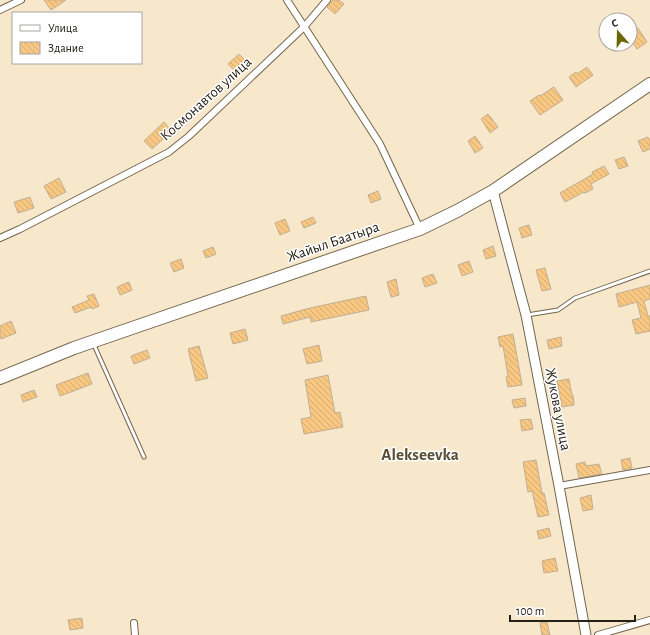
<svg xmlns="http://www.w3.org/2000/svg" width="650" height="635" viewBox="0 0 650 635" font-family="'Alegreya Sans',sans-serif">
<defs>
<pattern id="building-back-hatch" width="6" height="6" patternUnits="userSpaceOnUse"><rect width="6" height="6" fill="#f8c782"/><path d="M-1 5l2 2M0 0l6 6M5-1l2 2" fill="none" stroke="#d4ab70"/></pattern>
</defs>
<rect width="100%" height="100%" fill="#f7e8cb"/>
<!-- building -->
<g fill="url(#building-back-hatch)" stroke="#c2ae95">
<polygon points="44,0 66,0 51,10"/>
<polygon points="333,0 339,0 344,4 335,14 327,7"/>
<polygon points="638,28 647,42 637,49 630,38 630,33"/>
<polygon points="239,54 247,62 236,72 228,64"/>
<polygon points="587,67 593,75 576,87 569,77 576,72 577,74"/>
<polygon points="554,87 563,100 540,115 530,101 539,95 540,96"/>
<polygon points="488,114 498,127 490,133 481,119"/>
<polygon points="164,122 172,131 152,149 144,141"/>
<polygon points="475,136 483,148 475,153 468,141"/>
<polygon points="648,137 650,141 650,149 643,152 638,141"/>
<polygon points="624,157 628,166 619,169 615,160"/>
<polygon points="604,166 609,174 591,184 593,189 585,193 584,192 565,202 560,193 593,174 592,172"/>
<polygon points="59,178 66,192 51,199 44,186"/>
<polygon points="378,191 381,199 371,203 368,195"/>
<polygon points="30,197 34,208 18,213 14,202"/>
<polygon points="313,217 316,223 304,228 301,222"/>
<polygon points="285,219 290,231 280,235 275,223"/>
<polygon points="529,225 532,235 522,238 519,228"/>
<polygon points="493,246 496,256 486,259 483,250"/>
<polygon points="213,247 216,254 206,258 203,251"/>
<polygon points="181,259 184,268 174,272 170,263"/>
<polygon points="469,261 473,272 462,276 458,265"/>
<polygon points="545,268 551,289 542,291 536,270"/>
<polygon points="433,274 437,283 425,287 422,278"/>
<polygon points="396,279 399,295 391,297 387,282"/>
<polygon points="129,282 132,290 120,295 117,287"/>
<polygon points="650,285 650,299 644,301 648,316 650,316 650,331 636,334 632,320 641,318 637,302 619,307 616,294"/>
<polygon points="94,294 99,306 92,309 91,307 75,313 72,307 89,300 87,296"/>
<polygon points="366,296 369,310 311,322 310,317 283,324 281,316 310,308"/>
<polygon points="11,321 16,333 1,339 0,335 0,326"/>
<polygon points="245,329 248,340 233,344 230,333"/>
<polygon points="513,334 522,385 508,387 506,377 508,376 503,346 500,347 498,337"/>
<polygon points="561,337 562,346 549,349 547,340"/>
<polygon points="319,345 322,361 307,364 303,349"/>
<polygon points="199,346 208,378 196,381 188,349"/>
<polygon points="147,350 150,358 134,364 131,356"/>
<polygon points="88,373 92,384 60,396 56,385"/>
<polygon points="328,375 335,413 340,412 343,427 304,434 301,419 311,417 305,380"/>
<polygon points="569,379 572,395 573,395 574,405 562,407 557,381"/>
<polygon points="34,390 37,397 23,402 21,395"/>
<polygon points="525,398 526,406 514,408 512,400"/>
<polygon points="531,419 533,429 522,431 520,420"/>
<polygon points="630,458 632,468 623,470 621,460"/>
<polygon points="536,460 542,493 544,493 549,515 538,517 532,491 528,492 523,462"/>
<polygon points="585,462 586,466 599,464 602,474 579,478 576,464"/>
<polygon points="591,495 593,509 583,511 580,498"/>
<polygon points="549,528 551,536 539,539 537,531"/>
<polygon points="555,558 558,571 544,573 542,561"/>
<polygon points="82,618 83,628 70,630 68,620"/>
<polygon points="547,622 550,635 542,635 540,623"/>
</g>
<g fill="none" stroke-linecap="round" stroke-linejoin="round">
<defs>
<g id="lane">
<polyline points="527,315 558,310 575,298 650,271"/>
<polyline points="94,345 144,457"/>
</g>
<g id="street">
<polyline points="287,0 380,144 420,229"/>
<polyline points="0,10 21,0"/>
<polyline points="0,238 20,229 169,152 189,136 304,27 327,0"/>
<polyline points="559,486 650,470"/>
<polyline points="134,623 135,635"/>
<polyline points="598,635 650,620"/>
</g>
<polyline id="secondary" points="493,191 526,315 559,486 586,635"/>
<polyline id="highway" points="0,378 74,348 420,229 457,211 493,191 650,84"/>
</defs>
<!-- lane casing -->
<use href="#lane" stroke="#73664c" stroke-width="5"/>
<!-- street casing -->
<use href="#street" stroke="#73664c" stroke-width="8"/>
<!-- secondary casing -->
<use href="#secondary" stroke="#73664c" stroke-width="11"/>
<!-- highway casing -->
<use href="#highway" stroke="#73664c" stroke-width="14"/>
<!-- lane -->
<use href="#lane" stroke="#fff" stroke-width="3"/>
<!-- street -->
<use href="#street" stroke="#fff" stroke-width="6"/>
<!-- secondary -->
<use href="#secondary" stroke="#fff" stroke-width="9"/>
<!-- highway -->
<use href="#highway" stroke="#fff" stroke-width="12"/>
</g>
<g text-anchor="middle" dominant-baseline="central" stroke-width="3" stroke-linejoin="round" paint-order="stroke">
<!-- street labels -->
<g font-size="15" fill="#262116" stroke="#fff">
<text transform="translate(206 99) rotate(-42)">Космонавтов улица</text>
<text transform="translate(333 242) rotate(-19)">Жайыл Баатыра</text>
<text transform="translate(558 409) rotate(79)">Жукова улица</text>
</g>
<!-- quarter labels -->
<g font-size="17" font-weight="bold" fill="#594d33" stroke="#fff">
<text x="420" y="454">Alekseevka</text>
</g>
</g>
<!-- legend -->
<rect x="12" y="12" width="130" height="52" fill="#ffffff" stroke="#a8a6a2"/>
<rect x="20" y="25" width="20" height="6" fill="#ffffff" stroke="#a8a6a2"/>
<text x="48" y="32" font-size="12" fill="#262116">Улица</text>
<rect x="20" y="42" width="20" height="12" fill="url(#building-back-hatch)" stroke="#a8a6a2"/>
<text x="48" y="52" font-size="12" fill="#262116">Здание</text>
<!-- north arrow -->
<g transform="translate(618 32) rotate(340)"><circle r="19" fill="#ffffff" stroke="#a8a6a2"/>
<path d="M0-3L7 15L0 10L-7 15Z" fill="#696803"/>
<text y="-6" font-size="11" font-weight="bold" text-anchor="middle" fill="#262116">С</text>
</g>
<!-- scale -->
<path d="M510 615v6h125v-6" fill="none" stroke="#262116" stroke-width="2"/>
<text x="516" y="615" font-size="12" fill="#262116" stroke="#ffffff" stroke-width="3" paint-order="stroke">100 m</text>
</svg>
